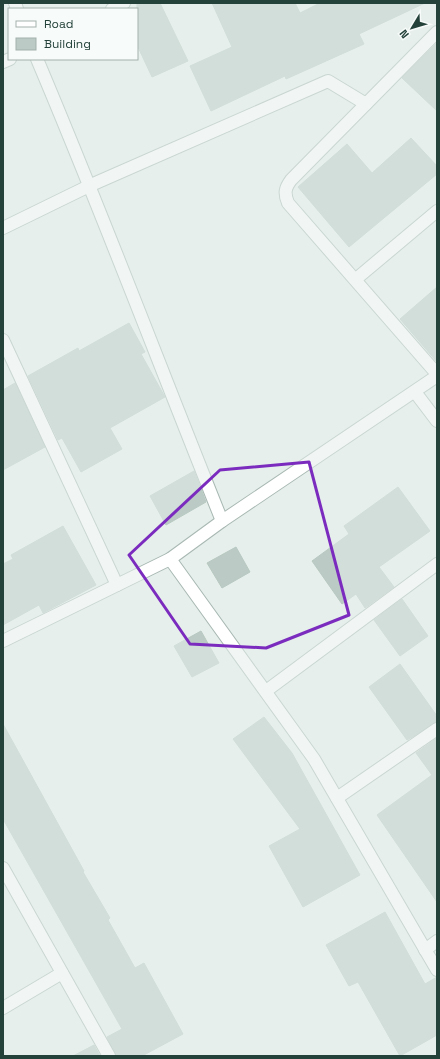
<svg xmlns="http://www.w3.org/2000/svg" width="440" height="1059" viewBox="0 0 440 1059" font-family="'Space Grotesk',sans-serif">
<rect width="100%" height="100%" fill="#e6efeb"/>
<!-- building -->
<g fill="#bbcac4" stroke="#b8c9c2">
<polygon points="137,3 160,3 188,61 152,77 137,45"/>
<polygon points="212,3 295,3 300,13 320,3 425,3 359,34 364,44 286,79 285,76 211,111 190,66 232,47"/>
<polygon points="437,43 437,111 402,78"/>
<polygon points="411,138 437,166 437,174 349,247 298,187 347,144 372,173"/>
<polygon points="437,287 437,362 400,319"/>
<polygon points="129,323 145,352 141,354 165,397 110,428 122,449 81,472 62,438 58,440 28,376 78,348 79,351"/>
<polygon points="15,383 45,447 3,470 3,390"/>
<polygon points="194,471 206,502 166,525 150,496"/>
<polygon points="398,487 430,531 379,567 394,587 365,608 356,594 342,604 312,561 349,534 344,526"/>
<polygon points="63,526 96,585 43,613 39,605 3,625 3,564 13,559 11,555"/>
<polygon points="236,547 250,572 222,588 207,563"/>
<polygon points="402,599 428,636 400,656 374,620"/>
<polygon points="201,631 219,663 192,677 174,646"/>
<polygon points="400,664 437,716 437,722 407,740 369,687"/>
<polygon points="264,717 292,753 360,875 303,907 269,846 300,829 233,739"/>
<polygon points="3,724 84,871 83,872 110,918 108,920 135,968 144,963 183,1034 142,1056 116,1056 107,1037 122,1029 3,819"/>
<polygon points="437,738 437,902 377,815 432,775 416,753"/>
<polygon points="385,912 425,984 437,977 437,1035 400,1056 358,982 349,986 326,945"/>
<polygon points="94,1045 100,1056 73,1056"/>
</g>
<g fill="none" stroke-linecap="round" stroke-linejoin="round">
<defs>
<g id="minor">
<polyline points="15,3 17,9"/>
<polyline points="112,9 124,3"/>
<path d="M437,32l-146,148c-6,8 -7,13 -3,23l149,171"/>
<path d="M37,59c65,153 123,308 185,462"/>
<polyline points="3,62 10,59"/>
<polyline points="3,228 91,185 328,81 366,104"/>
<polyline points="356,279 437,211"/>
<polyline points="3,340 117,585"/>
<polyline points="415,392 437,421"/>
<polyline points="170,559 314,759 437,970"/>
<polyline points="3,641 170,559 222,521 437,376"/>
<polyline points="266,691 437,564"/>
<polyline points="337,798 437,729"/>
<polyline points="3,868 109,1056"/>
<polyline points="425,950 437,941"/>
<polyline points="3,1008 62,973"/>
</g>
</defs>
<!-- minor casing -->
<use href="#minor" stroke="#a8b8b2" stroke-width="14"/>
<!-- minor -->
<use href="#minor" stroke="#fff" stroke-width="12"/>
</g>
<!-- marked area -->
<path d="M0 0H440V1059H0ZM309,462l40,153 -83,33 -76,-4 -61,-89 91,-85z" fill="#e6efeb" fill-opacity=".55" fill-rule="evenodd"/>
<path fill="none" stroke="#7b2cbf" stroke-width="3" stroke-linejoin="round" d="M309,462l40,153 -83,33 -76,-4 -61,-89 91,-85z"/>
<!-- border -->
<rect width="440" height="1059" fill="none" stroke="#24423a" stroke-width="8"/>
<!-- legend -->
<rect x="8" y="8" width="130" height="52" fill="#f7fbf9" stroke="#a3b1ad"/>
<rect x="16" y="21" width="20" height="6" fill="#ffffff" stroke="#a3b1ad"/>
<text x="44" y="28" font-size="12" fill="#24423a">Road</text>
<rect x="16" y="38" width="20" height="12" fill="#bbcac4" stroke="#a3b1ad"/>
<text x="44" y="48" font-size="12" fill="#24423a">Building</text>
<!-- north arrow -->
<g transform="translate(412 28) rotate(232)" stroke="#f7fbf9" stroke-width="3" paint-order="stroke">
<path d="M0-3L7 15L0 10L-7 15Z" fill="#24423a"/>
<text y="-6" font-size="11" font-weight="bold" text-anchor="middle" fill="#24423a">N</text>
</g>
</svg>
